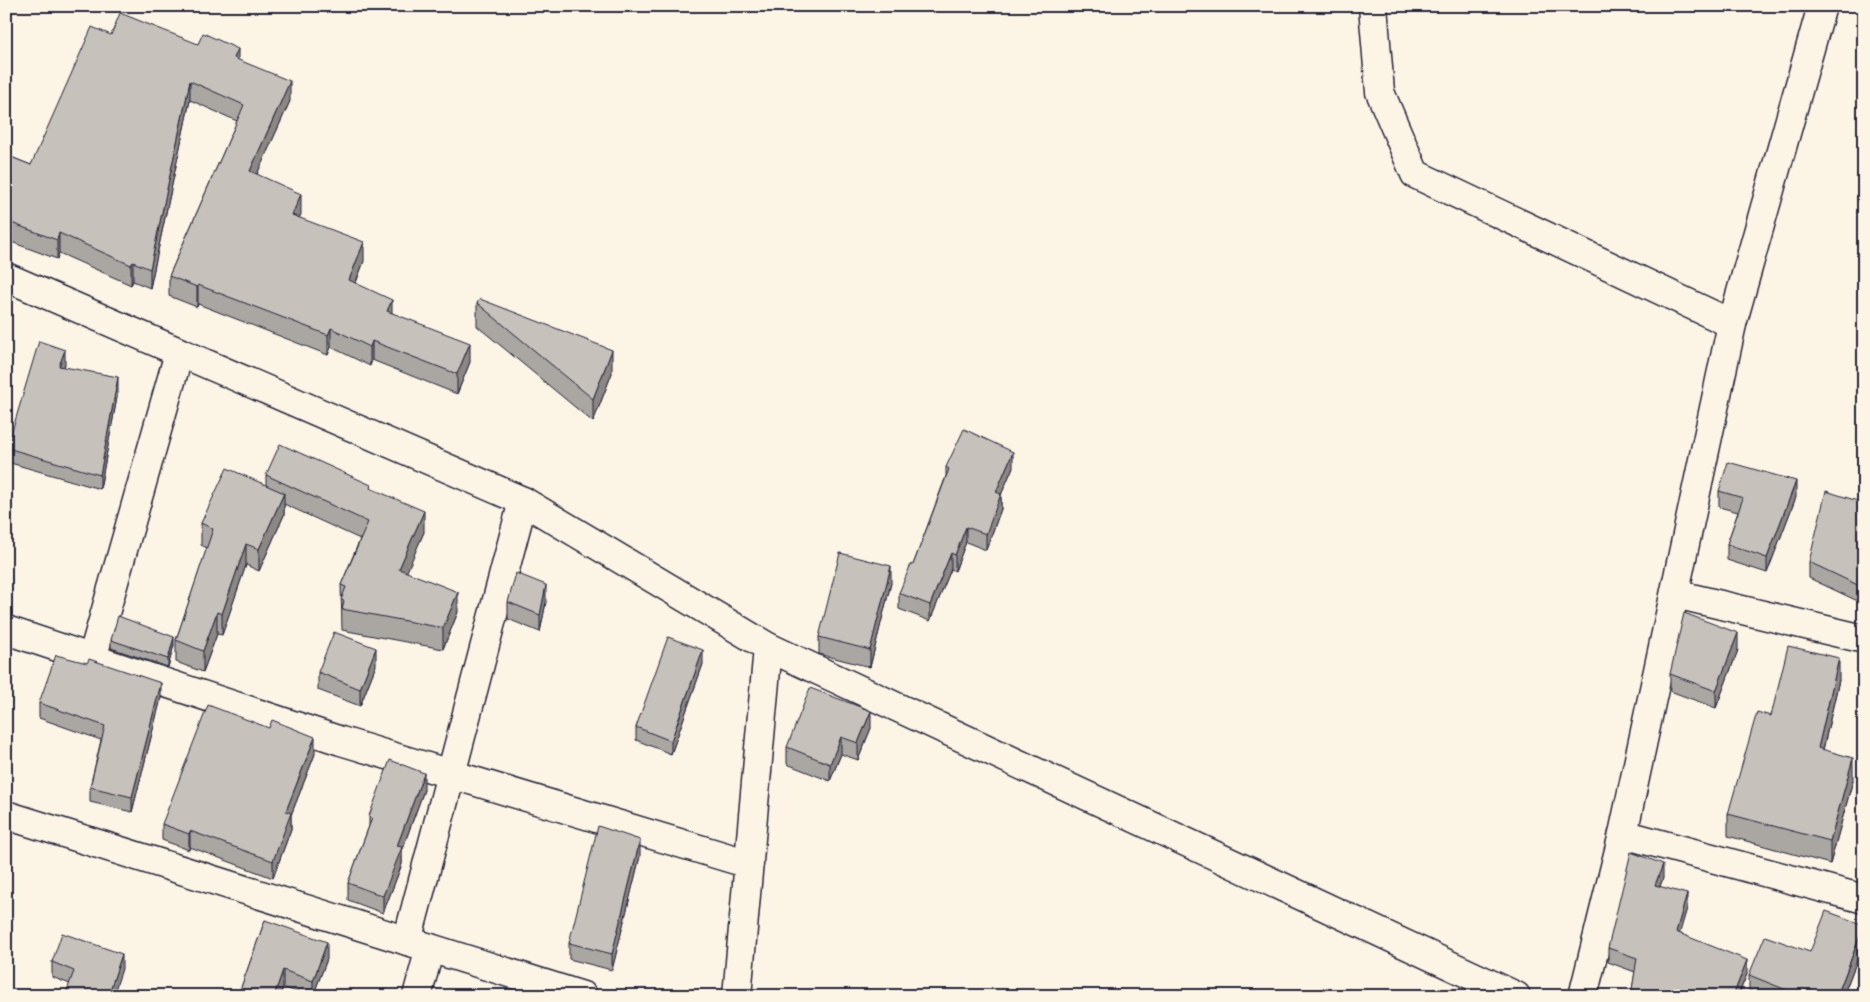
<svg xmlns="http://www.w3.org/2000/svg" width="1870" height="1002" viewBox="0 0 1870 1002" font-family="'Gochi Hand',sans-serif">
<rect width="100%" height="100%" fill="#fcf5e5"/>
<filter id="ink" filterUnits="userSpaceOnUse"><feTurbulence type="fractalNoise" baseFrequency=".02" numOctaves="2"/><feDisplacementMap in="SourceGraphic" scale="10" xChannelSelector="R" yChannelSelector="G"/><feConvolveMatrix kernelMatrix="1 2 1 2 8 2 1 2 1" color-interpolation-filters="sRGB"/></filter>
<g filter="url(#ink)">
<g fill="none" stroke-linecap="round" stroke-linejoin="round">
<defs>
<g id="minor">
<polyline points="1373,6 1380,92 1415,174 1732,324"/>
<polyline points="1675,594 1864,639"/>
<polyline points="6,630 341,741 749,864"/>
<polyline points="768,647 1516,996"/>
<polyline points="92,659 179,353"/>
<polyline points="6,815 583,996"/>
<polyline points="1623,834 1864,899"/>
<polyline points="407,941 523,501"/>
<polyline points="417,996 430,948"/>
<polyline points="1583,996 1623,834 1732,324 1822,6"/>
</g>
<polyline id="secondary" points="6,277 523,501 768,647 737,996"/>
</defs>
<!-- minor casing -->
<use href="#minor" stroke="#22223b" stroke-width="31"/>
<!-- secondary casing -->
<use href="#secondary" stroke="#22223b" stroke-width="31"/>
<!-- minor -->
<use href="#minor" stroke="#fcf5e5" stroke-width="28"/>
<!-- secondary -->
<use href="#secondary" stroke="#fcf5e5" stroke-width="28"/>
</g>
<!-- wall -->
<g fill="#aaa6a1" stroke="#22223b">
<polygon points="111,35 238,60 290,101 257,174 301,214 299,218 364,261 356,283 392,313 470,362 457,394 372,360 370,366 331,347 328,355 198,304 197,307 169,296 169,276 237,121 190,100 150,288 133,281 131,285 59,253 57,259 6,240 6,155 31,165"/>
<polygon points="1864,172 1864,210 1859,209 1859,188"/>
<polygon points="477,303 612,373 593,422 477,326"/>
<polygon points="65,364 64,367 118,392 100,489 7,462 7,448"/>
<polygon points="946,467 1013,467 1001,495 1001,509 986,550 966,542 955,571 951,569 930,621 899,609 899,593 913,565 946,476"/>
<polygon points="266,475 371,488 424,532 406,572 458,612 443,649 342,630 341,585 360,539 284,504 284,515 259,571 246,565 222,635 217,634 203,672 176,662 176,640 207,548 201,545 201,523 266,485"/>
<polygon points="1719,491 1796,497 1767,573 1727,560 1727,544 1738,512 1719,507"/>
<polygon points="1864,503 1864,604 1809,578 1809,562"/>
<polygon points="891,583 870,667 819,654 819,637"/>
<polygon points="508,602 546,602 540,632 508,619"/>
<polygon points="111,640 174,645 168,667 111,648"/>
<polygon points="1738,650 1716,708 1670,691 1670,674"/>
<polygon points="703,664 671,754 636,740 636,727"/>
<polygon points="376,665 360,706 318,690 318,672"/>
<polygon points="1839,680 1823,750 1853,780 1830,864 1728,836 1728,814 1771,716"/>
<polygon points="161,698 132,812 90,802 90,787 101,740 39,718 39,703"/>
<polygon points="871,728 858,760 841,754 830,781 787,764 787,747"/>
<polygon points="315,754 291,815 291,829 273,878 190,847 189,850 162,840 162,824"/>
<polygon points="424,790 402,850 402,864 383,913 348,900 348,883 369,826 369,816"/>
<polygon points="640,856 612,970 569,959 569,943"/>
<polygon points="1663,878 1660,886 1687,908 1679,933 1747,974 1738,996 1631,996 1635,972 1608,962 1608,948"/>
<polygon points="265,920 327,959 313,996 307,996 283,987 280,996 238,996"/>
<polygon points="1864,925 1864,942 1843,996 1762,996 1749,991 1749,975 1810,952"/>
<polygon points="52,962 122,969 70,984 52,977"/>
</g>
<!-- shaded-wall -->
<g fill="#8b8783" stroke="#22223b">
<polygon points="238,49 238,69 234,58"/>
<polygon points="190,81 190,100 150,288 150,269"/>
<polygon points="290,81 290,101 250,190 250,171"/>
<polygon points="301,194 301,214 292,234 292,215"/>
<polygon points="59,233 59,253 57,259 57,240"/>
<polygon points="364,242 364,261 349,299 349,280"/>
<polygon points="133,262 133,281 131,285 131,265"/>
<polygon points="198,285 198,304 197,307 197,287"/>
<polygon points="392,300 392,319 387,311"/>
<polygon points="331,328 331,347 328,355 328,335"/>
<polygon points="372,341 372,360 370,366 370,347"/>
<polygon points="470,343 470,362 457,394 457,374"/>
<polygon points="65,350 65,364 59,381 59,366"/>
<polygon points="612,350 612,373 593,422 593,399"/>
<polygon points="118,377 118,392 100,489 100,475"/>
<polygon points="1013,452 1013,467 1001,495 1001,509 986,550 986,534 996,492"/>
<polygon points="1796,481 1796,497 1767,573 1767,558"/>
<polygon points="284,493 284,515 259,571 259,549"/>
<polygon points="424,511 424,532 399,590 399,569"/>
<polygon points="966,527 966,542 955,571 955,555"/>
<polygon points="246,544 246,565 222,635 222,614"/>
<polygon points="951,553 951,569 930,621 930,605"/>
<polygon points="891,566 891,583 870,667 870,650"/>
<polygon points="546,585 546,602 540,632 540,615"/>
<polygon points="458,592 458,612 443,649 443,628"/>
<polygon points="217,612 217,634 203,672 203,651"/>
<polygon points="1738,633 1738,650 1716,708 1716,691"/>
<polygon points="174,637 174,645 168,667 168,659"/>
<polygon points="376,648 376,665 360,706 360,689"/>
<polygon points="703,650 703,664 671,754 671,741"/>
<polygon points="1839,658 1839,680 1818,771 1818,748"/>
<polygon points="161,683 161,698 132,812 132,797"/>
<polygon points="871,711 871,728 858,760 858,743"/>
<polygon points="315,737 315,754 291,815 291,829 273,878 273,861 286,811"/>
<polygon points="841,737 841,754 830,781 830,764"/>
<polygon points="1853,758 1853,780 1830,864 1830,841"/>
<polygon points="424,773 424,790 402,850 402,864 383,913 383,896 397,846"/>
<polygon points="190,831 190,847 189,850 189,834"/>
<polygon points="640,840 640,856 612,970 612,954"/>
<polygon points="1663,864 1663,878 1655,900 1655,885"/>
<polygon points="1687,894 1687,908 1676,946 1676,932"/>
<polygon points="1864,926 1864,942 1843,996 1837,996"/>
<polygon points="327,942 327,959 313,996 313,981"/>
<polygon points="122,954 122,969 113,996 108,996"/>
<polygon points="1747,960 1747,974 1738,996 1733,996"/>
<polygon points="283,970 283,987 280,996 274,996"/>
</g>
<!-- building -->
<g fill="#c6c1bb" stroke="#22223b">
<polygon points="120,13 198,44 203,33 238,49 234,58 290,81 250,171 301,194 292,215 364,242 349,280 392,300 387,311 470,343 457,374 372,341 370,347 331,328 328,335 198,285 197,287 169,276 244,105 190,81 150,269 133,262 131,265 59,233 57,240 6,221 6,155 31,165 92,27 111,35"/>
<polygon points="1864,172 1864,189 1859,188"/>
<polygon points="480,299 612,350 593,399 477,303"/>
<polygon points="39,341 65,350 59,366 118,377 100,475 7,448"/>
<polygon points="964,429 1013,452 996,492 1001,494 986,534 966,527 955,555 951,553 930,605 899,593 911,564 913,565 949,469 946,467"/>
<polygon points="280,444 371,485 370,488 424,511 399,569 458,592 443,628 342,609 344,601 341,600 346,587 341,585 368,522 266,475"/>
<polygon points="1728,462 1796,481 1767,558 1727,544 1743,498 1719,491"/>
<polygon points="227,468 284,493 259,549 246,544 222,614 217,612 203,651 176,640 213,529 201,523"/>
<polygon points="1826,491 1864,503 1864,588 1809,562"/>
<polygon points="840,553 891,566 870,650 819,637"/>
<polygon points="516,573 546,585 540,615 508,602"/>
<polygon points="1684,613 1738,633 1716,691 1670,674"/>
<polygon points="118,616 174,637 168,659 111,640"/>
<polygon points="334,632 376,648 360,689 318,672"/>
<polygon points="668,637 703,650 671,741 636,727"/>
<polygon points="1788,646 1839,658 1818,748 1853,758 1830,841 1728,814 1757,712 1771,716"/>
<polygon points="56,655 87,663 89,659 161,683 132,797 90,787 105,726 39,703"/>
<polygon points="810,688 871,711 858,743 841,737 830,764 787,747"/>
<polygon points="208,705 269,728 272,720 315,737 286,811 291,813 273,861 190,831 189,834 162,824"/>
<polygon points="390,760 424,773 397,846 402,847 383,896 348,883 372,818 369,816"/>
<polygon points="598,826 640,840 612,954 569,943"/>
<polygon points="1631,852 1663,864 1655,885 1687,894 1676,932 1747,960 1733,996 1631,996 1637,958 1608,948"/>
<polygon points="1826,911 1864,925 1837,996 1793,996 1794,993 1749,975 1765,936 1810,952"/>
<polygon points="265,920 327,942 313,981 283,970 274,996 238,996"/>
<polygon points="62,933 122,954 108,996 65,996 74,971 52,962"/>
</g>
</g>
<!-- margin -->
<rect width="1870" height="1002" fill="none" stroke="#fcf5e5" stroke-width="25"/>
<rect x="12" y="12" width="1845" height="977" fill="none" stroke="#22223b" stroke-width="2" filter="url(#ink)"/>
</svg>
